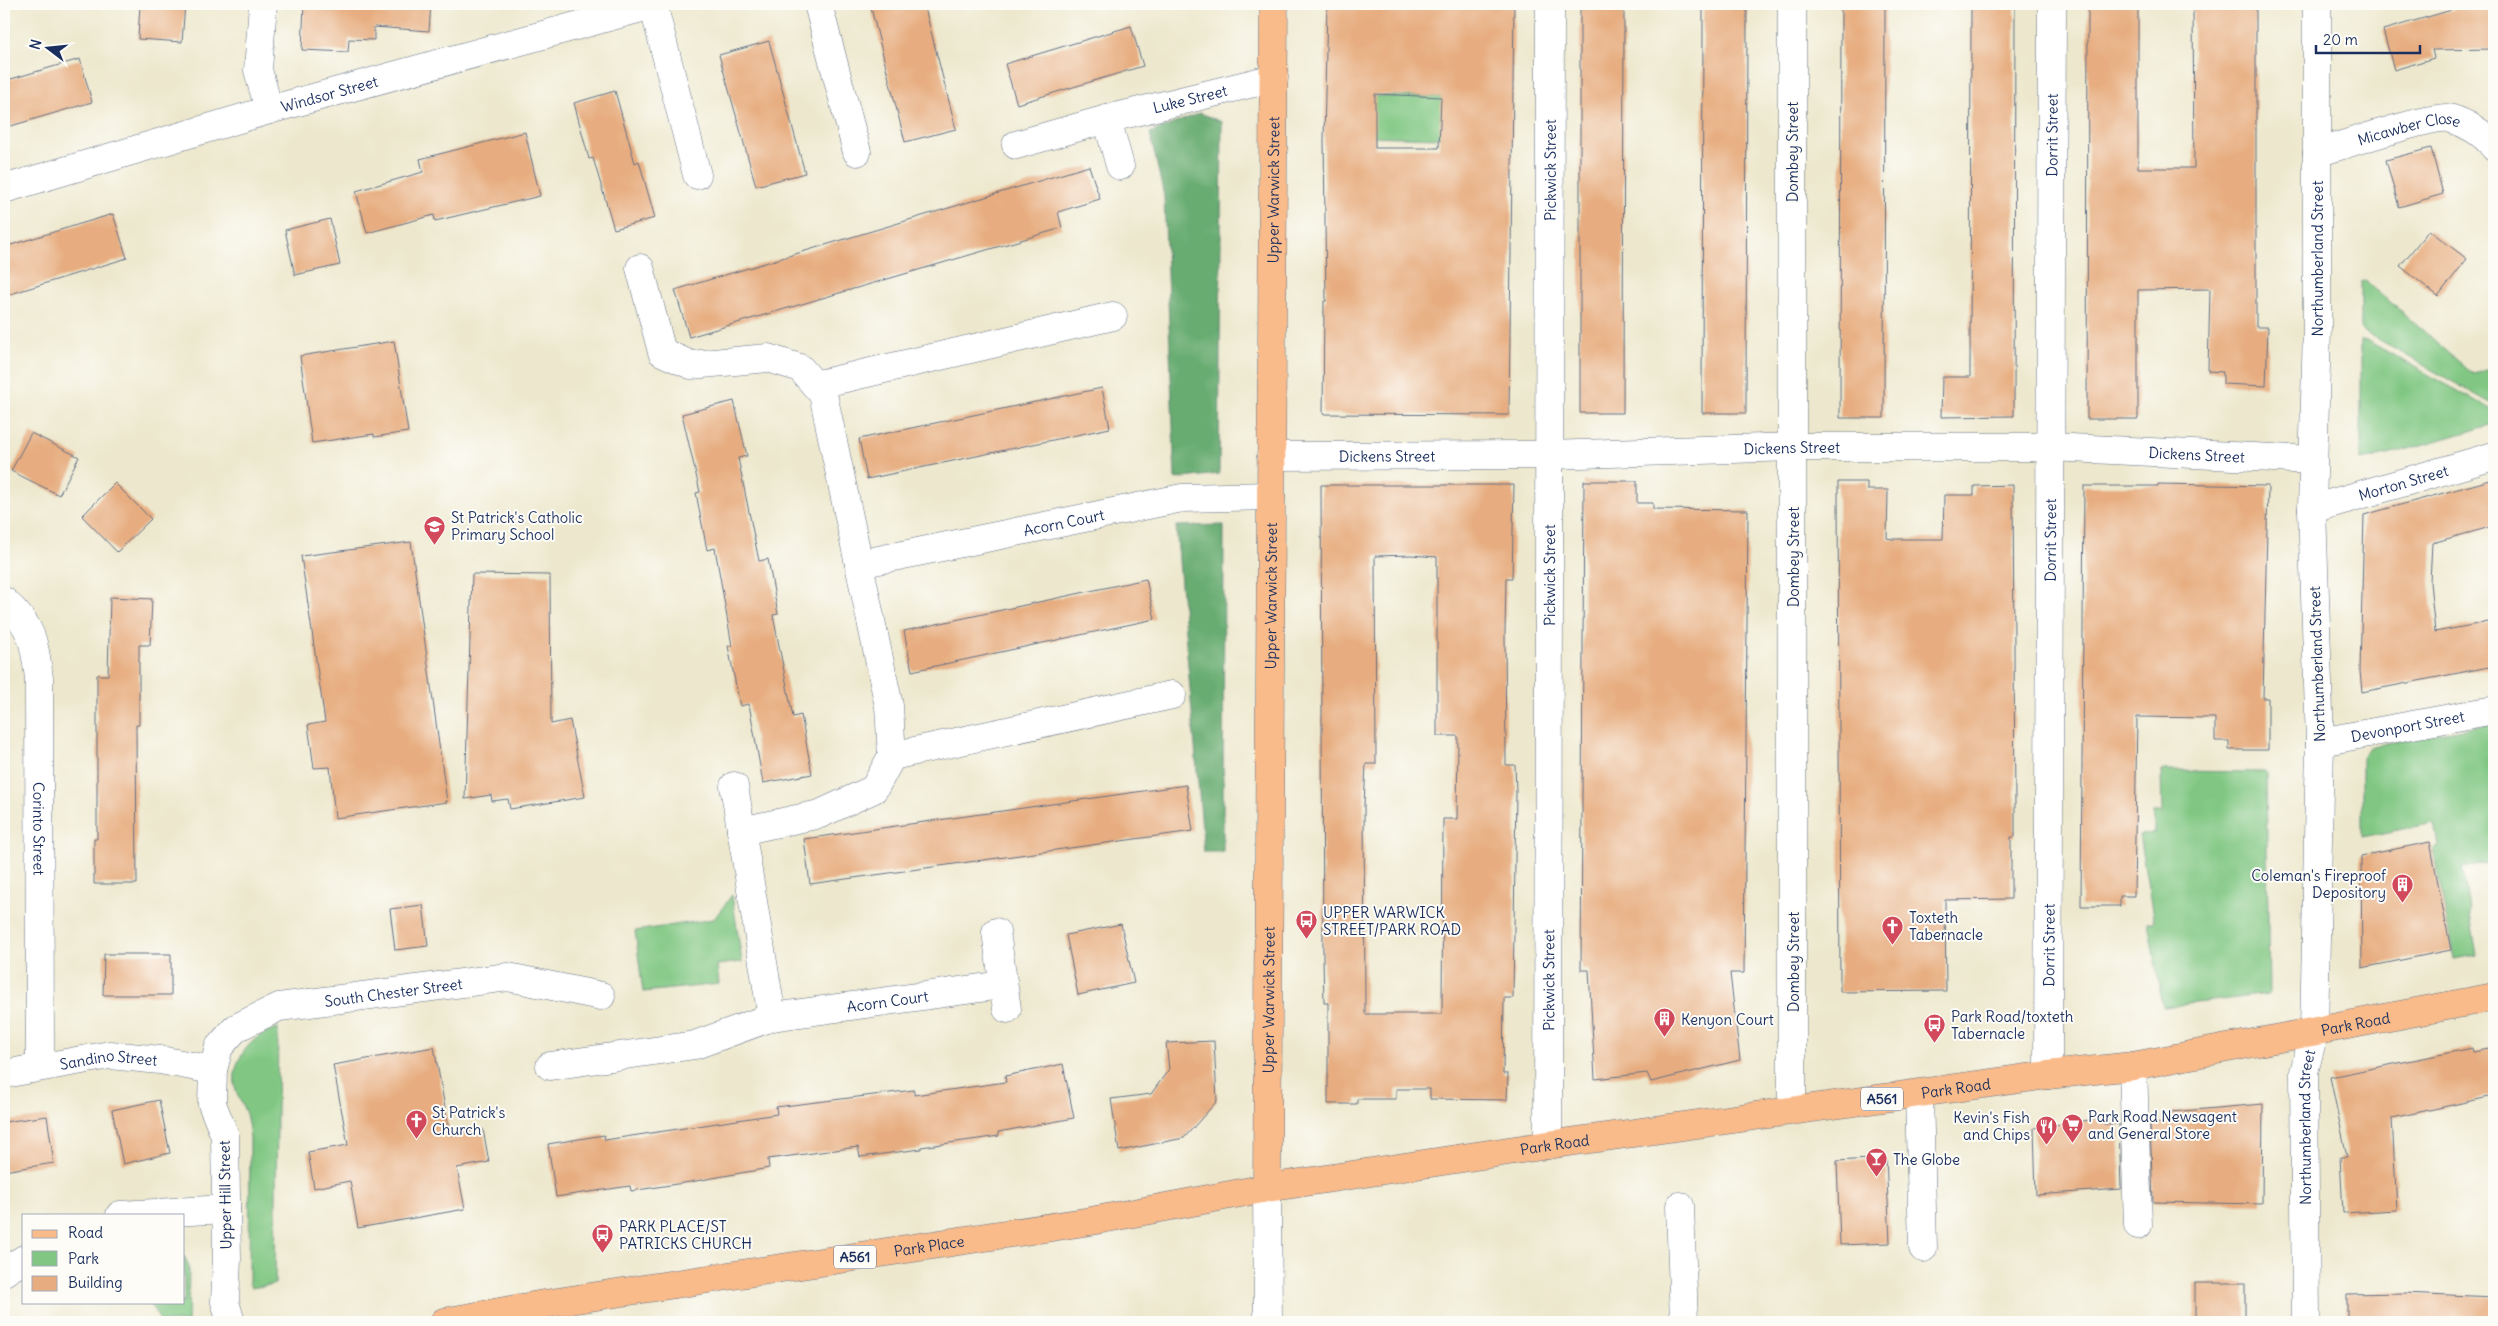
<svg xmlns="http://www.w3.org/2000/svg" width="2498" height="1326" viewBox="0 0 2498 1326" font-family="Delius,sans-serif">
<rect width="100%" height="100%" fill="#fdfcf7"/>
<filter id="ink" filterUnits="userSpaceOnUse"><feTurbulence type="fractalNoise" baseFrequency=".02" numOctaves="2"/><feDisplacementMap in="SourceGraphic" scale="10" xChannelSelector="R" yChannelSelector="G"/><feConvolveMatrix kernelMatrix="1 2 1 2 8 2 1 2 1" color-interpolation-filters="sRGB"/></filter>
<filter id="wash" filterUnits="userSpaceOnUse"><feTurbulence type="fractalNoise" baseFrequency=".0096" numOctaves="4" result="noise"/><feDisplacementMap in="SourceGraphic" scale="20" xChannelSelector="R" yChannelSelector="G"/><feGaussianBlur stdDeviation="1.12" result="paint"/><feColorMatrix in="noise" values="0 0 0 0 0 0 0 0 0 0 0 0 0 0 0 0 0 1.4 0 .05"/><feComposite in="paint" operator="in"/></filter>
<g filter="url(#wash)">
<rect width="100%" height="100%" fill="#ede8cd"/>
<!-- green -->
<g fill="#81c783" stroke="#4e7b70">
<polygon points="1326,95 1443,97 1442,138 1325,135"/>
<polygon points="2361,281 2366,281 2473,374 2494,368 2494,405 2361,330"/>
<polygon points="2361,340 2368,341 2494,411 2494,424 2388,455 2361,460"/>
<polygon points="2494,723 2494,863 2462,868 2477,955 2454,959 2433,848 2438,846 2434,823 2362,837 2362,758 2369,747 2377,745"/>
<polygon points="2161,771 2266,772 2269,994 2163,1007 2148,922 2154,922 2139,835 2154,833 2154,813 2162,813"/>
<polygon points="732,895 742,962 717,965 719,984 643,992 635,931 714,919"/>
<path d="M278,1028l-3,256 -24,4 -2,-6 1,-145c-1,-7 -2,-15 -4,-23 -3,-9 -10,-19 -11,-29 -3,-27 18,-51 43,-57z"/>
<polygon points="184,1256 189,1266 188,1322 161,1322 149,1302 184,1302"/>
</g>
<!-- forest -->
<g fill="#68ac71" stroke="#426e68">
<polygon points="1200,113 1222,122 1219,474 1175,479 1164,196 1150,133"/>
<polygon points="1224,525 1223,852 1204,852 1176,526"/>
</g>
<g id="blocks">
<!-- building -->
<g fill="#e7ad80" fill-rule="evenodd">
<polygon points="140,4 185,4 182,42 138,39"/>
<polygon points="304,4 431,4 429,31 374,27 374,40 349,39 348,52 302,50"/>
<polygon points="889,4 924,4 956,129 905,142 871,8"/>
<path d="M1327,4h187l-5,411 -186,-1 1,-113h2l-2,-162zM1375,94l66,3 -2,51h-64z"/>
<polygon points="1580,4 1624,4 1623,413 1580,413"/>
<polygon points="1703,4 1747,4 1746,413 1702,413"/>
<polygon points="1841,4 1885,4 1884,418 1840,418"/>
<polygon points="1971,4 2015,4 2014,416 1941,417 1942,377 1970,377"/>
<polygon points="2088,4 2138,4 2138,168 2194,168 2193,4 2256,4 2256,327 2268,327 2266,386 2223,384 2223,372 2208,371 2210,289 2138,290 2138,419 2087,419"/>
<polygon points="2462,4 2494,4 2494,49 2432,50 2434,58 2394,70 2383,30 2462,7"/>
<polygon points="1131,26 1143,66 1017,104 1005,64"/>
<polygon points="769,41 805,173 756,186 719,55"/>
<polygon points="80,59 92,102 11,126 4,102 4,81"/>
<polygon points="615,91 635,163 639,161 655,218 614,229 593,158 589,159 574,103"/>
<polygon points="525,132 540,196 435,221 434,215 367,233 356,191 423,172 420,159"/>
<polygon points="2431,148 2443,194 2399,207 2386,160"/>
<polygon points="1089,166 1100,199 1058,212 1062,228 689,337 675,290"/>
<polygon points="113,214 127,258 4,296 4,247"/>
<polygon points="330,219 340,265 295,275 285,230"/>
<polygon points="2429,230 2467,259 2438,296 2400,266"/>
<polygon points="394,341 408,432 374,437 374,434 312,443 300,356"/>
<polygon points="1102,388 1110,428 867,479 859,439"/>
<polygon points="734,401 747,456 738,458 759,561 768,559 778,614 773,615 793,717 801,715 812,774 763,783 749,704 740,706 728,646 732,646 715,548 707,550 696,493 700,492 682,414"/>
<polygon points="31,433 79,457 59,495 11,471"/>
<polygon points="2494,479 2494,526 2432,543 2430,582 2435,632 2494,621 2494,666 2362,692 2360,671 2364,515"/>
<polygon points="1584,481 1637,481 1637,503 1653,503 1653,509 1748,510 1744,973 1730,973 1740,1060 1651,1082 1647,1073 1595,1079 1589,970 1581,970"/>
<polygon points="1838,482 1867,482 1867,490 1888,490 1887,538 1892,539 1943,539 1944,495 1974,495 1974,486 2013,485 2015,809 2015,837 2011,837 2011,899 1945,900 1946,991 1840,992"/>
<polygon points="115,483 151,519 117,552 82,516"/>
<polygon points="2158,484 2268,486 2263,698 2268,698 2268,750 2229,750 2229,741 2215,741 2215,718 2137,717 2134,896 2120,896 2120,906 2081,906 2084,486 2158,486"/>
<path d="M1321,485h193l-2,93h-6l-1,55 1,132h9l1,26 -3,207h-9l-1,76h5l-1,26 -77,-1v-10h-34v10h-39v5h-29v-101h-4l-1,-44zM1411,555l26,2v179h21l-1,83h-14l-1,195h-77l-1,-209 2,-41h10l-1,-208z"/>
<polygon points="411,542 447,802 335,818 330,767 314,768 308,725 325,722 301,556"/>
<polygon points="472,574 550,575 551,724 570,720 585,797 510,809 508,799 492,801 491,795 465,799"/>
<polygon points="1146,579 1155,619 912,671 904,631"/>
<polygon points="110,597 152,599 150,645 139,645 139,725 136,725 137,884 94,884 94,839 97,839 97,675 108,675"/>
<polygon points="1186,785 1193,831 810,884 804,839"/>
<polygon points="2430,842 2451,950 2362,968 2361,856"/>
<polygon points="423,905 428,946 395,950 390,909"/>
<polygon points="1121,924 1134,983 1078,995 1066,935"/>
<polygon points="104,954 171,954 171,995 103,995"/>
<polygon points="1214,1041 1217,1101 1184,1138 1119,1151 1111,1099 1151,1094 1169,1069 1166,1043"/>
<polygon points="434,1047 450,1135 483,1129 489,1162 457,1168 465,1209 358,1228 350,1181 314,1188 308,1152 348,1145 333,1065"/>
<polygon points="2472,1048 2473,1052 2494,1048 2494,1096 2392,1118 2397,1210 2343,1213 2340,1157 2347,1157 2330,1077"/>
<polygon points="1063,1064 1074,1118 998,1132 999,1136 921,1147 921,1149 860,1157 858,1147 768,1159 769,1168 690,1182 631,1191 630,1186 556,1197 548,1144 604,1135 605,1140 777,1114 776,1107 914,1090 914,1095 1006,1082 1005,1076"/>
<polygon points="159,1100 170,1153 123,1164 112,1110"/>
<polygon points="2263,1104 2262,1204 2153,1202 2150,1123 2170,1122 2170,1112"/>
<polygon points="47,1116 54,1163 4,1171 4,1122"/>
<polygon points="2104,1118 2104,1124 2119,1124 2121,1189 2036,1195 2034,1128"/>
<polygon points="1886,1158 1890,1243 1840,1245 1837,1161"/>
<rect x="2195" y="1283" width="50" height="39"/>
<polygon points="2404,1293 2494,1297 2494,1322 2347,1322 2347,1294"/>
</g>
</g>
</g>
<g filter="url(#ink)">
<use href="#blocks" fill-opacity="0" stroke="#647085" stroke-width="1"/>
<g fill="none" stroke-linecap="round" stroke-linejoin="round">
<defs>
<g id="minor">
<polyline points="263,4 258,70 269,110"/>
<polyline points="653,4 697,175"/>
<polyline points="818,4 857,152"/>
<polyline points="1107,119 1120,166"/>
<path id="s1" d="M1016,145l91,-26 167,-41"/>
<path id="s2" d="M2317,153c22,-7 116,-38 132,-35 17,5 35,15 45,29"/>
<path id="s3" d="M4,189l265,-79 387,-106"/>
<polyline points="640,268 662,352 691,365 768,358 800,368 823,394 889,706 892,756 874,789 820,814 741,831"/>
<polyline points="815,385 1113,316"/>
<path id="s4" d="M1271,456l278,-1 244,-8h257l263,13"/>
<path id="s5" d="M2312,509l182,-53"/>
<path id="s6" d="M859,564l323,-66 89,-2"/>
<path id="s7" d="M4,601c29,26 30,40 35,77l1,389"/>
<path id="s8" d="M2320,742l174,-32"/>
<polyline points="892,756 1172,695"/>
<polyline points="734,786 772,1017"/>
<polyline points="996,932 1007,1009"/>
<path id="s9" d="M550,1066l145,-21 77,-28 230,-32"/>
<polyline points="2133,1066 2138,1225"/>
<path id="s10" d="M4,1074l106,-19 50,5 53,10"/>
<path id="s11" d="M2048,1075l4,-1071"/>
<polyline points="1919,1094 1923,1248"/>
<polyline points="1792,1110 1792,4"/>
<path id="s12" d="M1548,1145l2,-1141"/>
<polyline points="1267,1188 1268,1322"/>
<polyline points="1680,1206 1684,1322"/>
<polyline points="120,1215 226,1209"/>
<polyline points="4,1272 24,1259"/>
<path id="s13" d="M231,1322l-6,-20 2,-43 -2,-123 -13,-32 1,-34 6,-23 17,-19 43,-21 229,-30 93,19"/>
<path id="s14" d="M2306,1322l-2,-250 10,-39 6,-291 -8,-233 5,-181v-324"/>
</g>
<g id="major">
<path id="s15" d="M1267,1188l7,-1184"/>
</g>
<g id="highway">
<path id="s16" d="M444,1322l100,-18 547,-83 176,-33 281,-43 500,-70 85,-9 361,-69"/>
</g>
</defs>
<!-- minor casing -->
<use href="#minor" stroke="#647085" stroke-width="29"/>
<!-- major casing -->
<use href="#major" stroke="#647085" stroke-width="29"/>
<!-- highway casing -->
<use href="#highway" stroke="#647085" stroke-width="29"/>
<!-- minor -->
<use href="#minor" stroke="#fff" stroke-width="28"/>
<!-- major -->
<use href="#major" stroke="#fabb8b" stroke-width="28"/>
<!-- highway -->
<use href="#highway" stroke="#fabb8b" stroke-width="28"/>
</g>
</g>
<!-- icons -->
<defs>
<symbol id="school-pin" viewBox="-11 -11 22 30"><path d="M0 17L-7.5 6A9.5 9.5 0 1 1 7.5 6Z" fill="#d1495b" stroke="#fdfcf7"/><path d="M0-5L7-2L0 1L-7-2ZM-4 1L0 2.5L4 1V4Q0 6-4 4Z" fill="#fff"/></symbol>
<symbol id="building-pin" viewBox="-11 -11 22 30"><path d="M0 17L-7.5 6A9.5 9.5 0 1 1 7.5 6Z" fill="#d1495b" stroke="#fdfcf7"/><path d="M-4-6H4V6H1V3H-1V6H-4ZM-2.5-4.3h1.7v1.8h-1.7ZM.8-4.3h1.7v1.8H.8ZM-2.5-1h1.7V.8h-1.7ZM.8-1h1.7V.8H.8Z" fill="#fff"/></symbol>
<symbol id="bus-pin" viewBox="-11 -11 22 30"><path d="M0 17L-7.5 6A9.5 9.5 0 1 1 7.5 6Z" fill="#d1495b" stroke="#fdfcf7"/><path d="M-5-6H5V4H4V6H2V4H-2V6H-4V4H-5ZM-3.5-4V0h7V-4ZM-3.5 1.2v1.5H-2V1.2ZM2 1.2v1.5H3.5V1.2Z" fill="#fff"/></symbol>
<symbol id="church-pin" viewBox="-11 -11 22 30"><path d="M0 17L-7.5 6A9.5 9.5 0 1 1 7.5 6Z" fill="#d1495b" stroke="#fdfcf7"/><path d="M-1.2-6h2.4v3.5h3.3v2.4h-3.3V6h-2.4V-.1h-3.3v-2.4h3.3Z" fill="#fff"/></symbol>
<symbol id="supermarket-pin" viewBox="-11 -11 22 30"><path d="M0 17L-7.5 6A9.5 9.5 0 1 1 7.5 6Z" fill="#d1495b" stroke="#fdfcf7"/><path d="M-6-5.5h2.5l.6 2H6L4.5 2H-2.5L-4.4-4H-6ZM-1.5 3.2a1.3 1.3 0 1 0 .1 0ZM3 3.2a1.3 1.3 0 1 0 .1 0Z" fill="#fff"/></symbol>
<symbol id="restaurant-pin" viewBox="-11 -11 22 30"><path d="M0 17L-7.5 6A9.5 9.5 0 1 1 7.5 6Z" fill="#d1495b" stroke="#fdfcf7"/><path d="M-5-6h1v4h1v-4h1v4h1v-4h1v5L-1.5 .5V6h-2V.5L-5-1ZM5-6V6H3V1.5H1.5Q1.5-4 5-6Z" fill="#fff"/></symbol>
<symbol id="bar-pin" viewBox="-11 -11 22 30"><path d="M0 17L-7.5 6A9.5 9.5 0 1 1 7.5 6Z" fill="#d1495b" stroke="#fdfcf7"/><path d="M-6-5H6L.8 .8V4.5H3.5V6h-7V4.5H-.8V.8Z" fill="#fff"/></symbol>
</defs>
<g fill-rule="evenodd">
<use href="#school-pin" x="422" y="514" width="25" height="34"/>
<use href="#building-pin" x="2390" y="872" width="25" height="34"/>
<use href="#bus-pin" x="1294" y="908" width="25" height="34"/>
<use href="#church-pin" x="1880" y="914" width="25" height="34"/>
<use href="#building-pin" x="1652" y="1006" width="25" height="34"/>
<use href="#bus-pin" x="1922" y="1012" width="25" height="34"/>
<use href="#church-pin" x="404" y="1108" width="25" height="34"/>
<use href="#supermarket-pin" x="2060" y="1112" width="25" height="34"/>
<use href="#restaurant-pin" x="2034" y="1114" width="25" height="34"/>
<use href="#bar-pin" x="1864" y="1146" width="25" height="34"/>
<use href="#bus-pin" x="590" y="1222" width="25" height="34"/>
</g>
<g text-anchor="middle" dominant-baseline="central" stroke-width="4" stroke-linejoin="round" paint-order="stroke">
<!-- shield labels -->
<g fill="#fdfcf7" stroke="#5f6c8c" stroke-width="1">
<rect x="1861" y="1087.5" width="42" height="23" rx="4"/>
<rect x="834" y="1245.5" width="42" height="23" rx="4"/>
</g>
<g font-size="14" font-weight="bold" fill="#1b2f5e">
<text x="1882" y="1099">A561</text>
<text x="855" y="1257">A561</text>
</g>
<!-- street labels -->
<g font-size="15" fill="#1b2f5e" stroke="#fdfcf7">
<text stroke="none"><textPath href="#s3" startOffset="339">Windsor Street</textPath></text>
<text stroke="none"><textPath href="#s1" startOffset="180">Luke Street</textPath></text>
<text stroke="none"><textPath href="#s11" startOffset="940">Dorrit Street</textPath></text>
<text stroke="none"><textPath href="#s2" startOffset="96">Micawber Close</textPath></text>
<text transform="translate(1792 152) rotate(-90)">Dombey Street</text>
<text stroke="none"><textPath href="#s12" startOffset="975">Pickwick Street</textPath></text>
<text stroke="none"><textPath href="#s15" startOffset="998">Upper Warwick Street</textPath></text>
<text stroke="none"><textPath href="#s14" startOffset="1065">Northumberland Street</textPath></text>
<text stroke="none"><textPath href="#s4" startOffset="521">Dickens Street</textPath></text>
<text stroke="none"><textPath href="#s4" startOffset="926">Dickens Street</textPath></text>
<text stroke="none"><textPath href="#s4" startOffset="116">Dickens Street</textPath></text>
<text stroke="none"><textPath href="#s5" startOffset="95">Morton Street</textPath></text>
<text stroke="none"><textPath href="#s6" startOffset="209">Acorn Court</textPath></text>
<text stroke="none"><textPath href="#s11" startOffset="535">Dorrit Street</textPath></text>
<text transform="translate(1793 557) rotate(-90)">Dombey Street</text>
<text stroke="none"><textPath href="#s12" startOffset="570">Pickwick Street</textPath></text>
<text stroke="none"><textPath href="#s15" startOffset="592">Upper Warwick Street</textPath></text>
<text transform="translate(2317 664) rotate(-92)">Northumberland Street</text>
<text stroke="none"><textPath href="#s8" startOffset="89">Devonport Street</textPath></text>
<text stroke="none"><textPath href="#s7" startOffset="238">Corinto Street</textPath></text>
<text stroke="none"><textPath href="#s11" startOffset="130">Dorrit Street</textPath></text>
<text transform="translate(1793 962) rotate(-90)">Dombey Street</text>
<text stroke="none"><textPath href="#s12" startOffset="165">Pickwick Street</textPath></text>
<text stroke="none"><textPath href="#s13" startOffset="468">South Chester Street</textPath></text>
<text stroke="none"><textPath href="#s9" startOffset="345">Acorn Court</textPath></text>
<text stroke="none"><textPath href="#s15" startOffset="188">Upper Warwick Street</textPath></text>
<text stroke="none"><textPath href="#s16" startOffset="1935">Park Road</textPath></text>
<text stroke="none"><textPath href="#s10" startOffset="106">Sandino Street</textPath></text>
<text stroke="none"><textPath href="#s16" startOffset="1530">Park Road</textPath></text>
<text stroke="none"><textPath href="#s14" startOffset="195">Northumberland Street</textPath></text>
<text stroke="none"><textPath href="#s16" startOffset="1125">Park Road</textPath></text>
<text transform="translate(225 1195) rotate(-91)">Upper Hill Street</text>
<text stroke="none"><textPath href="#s16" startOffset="491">Park Place</textPath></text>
</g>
<!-- poi labels -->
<g font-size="15" fill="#1b2f5e" stroke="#fdfcf7" text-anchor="start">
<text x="451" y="517">St Patrick's Catholic<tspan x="451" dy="17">Primary School</tspan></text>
<text x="2386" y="875" text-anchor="end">Coleman's Fireproof<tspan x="2386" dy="17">Depository</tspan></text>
<text x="1323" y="912">UPPER WARWICK<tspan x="1323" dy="17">STREET/PARK ROAD</tspan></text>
<text x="1909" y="917">Toxteth<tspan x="1909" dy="17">Tabernacle</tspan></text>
<text x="1951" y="1016">Park Road/toxteth<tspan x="1951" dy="17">Tabernacle</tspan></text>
<text x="1681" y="1019">Kenyon Court</text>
<text x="432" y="1112">St Patrick's<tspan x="432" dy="17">Church</tspan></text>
<text x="2088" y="1116">Park Road Newsagent<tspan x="2088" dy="17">and General Store</tspan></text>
<text x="2030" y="1117" text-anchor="end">Kevin's Fish<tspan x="2030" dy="17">and Chips</tspan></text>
<text x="1893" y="1159">The Globe</text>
<text x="619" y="1226">PARK PLACE/ST<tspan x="619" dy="17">PATRICKS CHURCH</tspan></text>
</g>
</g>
<!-- margin -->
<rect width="2498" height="1326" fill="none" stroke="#fdfcf7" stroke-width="20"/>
<!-- legend -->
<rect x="22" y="1214" width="162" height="90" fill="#fdfcf7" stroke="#a3aaba"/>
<rect x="32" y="1230" width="25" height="8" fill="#fabb8b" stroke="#a3aaba"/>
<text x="68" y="1238" font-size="15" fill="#1b2f5e">Road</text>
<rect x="32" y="1251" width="25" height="15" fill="#81c783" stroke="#a3aaba"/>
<text x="68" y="1264" font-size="15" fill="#1b2f5e">Park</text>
<rect x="32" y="1276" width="25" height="15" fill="#e7ad80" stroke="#a3aaba"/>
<text x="68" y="1288" font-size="15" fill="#1b2f5e">Building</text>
<!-- north arrow -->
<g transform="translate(48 48) rotate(286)" stroke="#fdfcf7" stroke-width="4" paint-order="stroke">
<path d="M0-4L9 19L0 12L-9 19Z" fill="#1b2f5e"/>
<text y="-8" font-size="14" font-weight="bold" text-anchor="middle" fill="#1b2f5e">N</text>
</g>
<!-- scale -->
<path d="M2316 45v8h104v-8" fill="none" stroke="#1b2f5e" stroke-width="2.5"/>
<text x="2323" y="45" font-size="15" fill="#1b2f5e" stroke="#fdfcf7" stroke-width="4" paint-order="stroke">20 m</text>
</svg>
